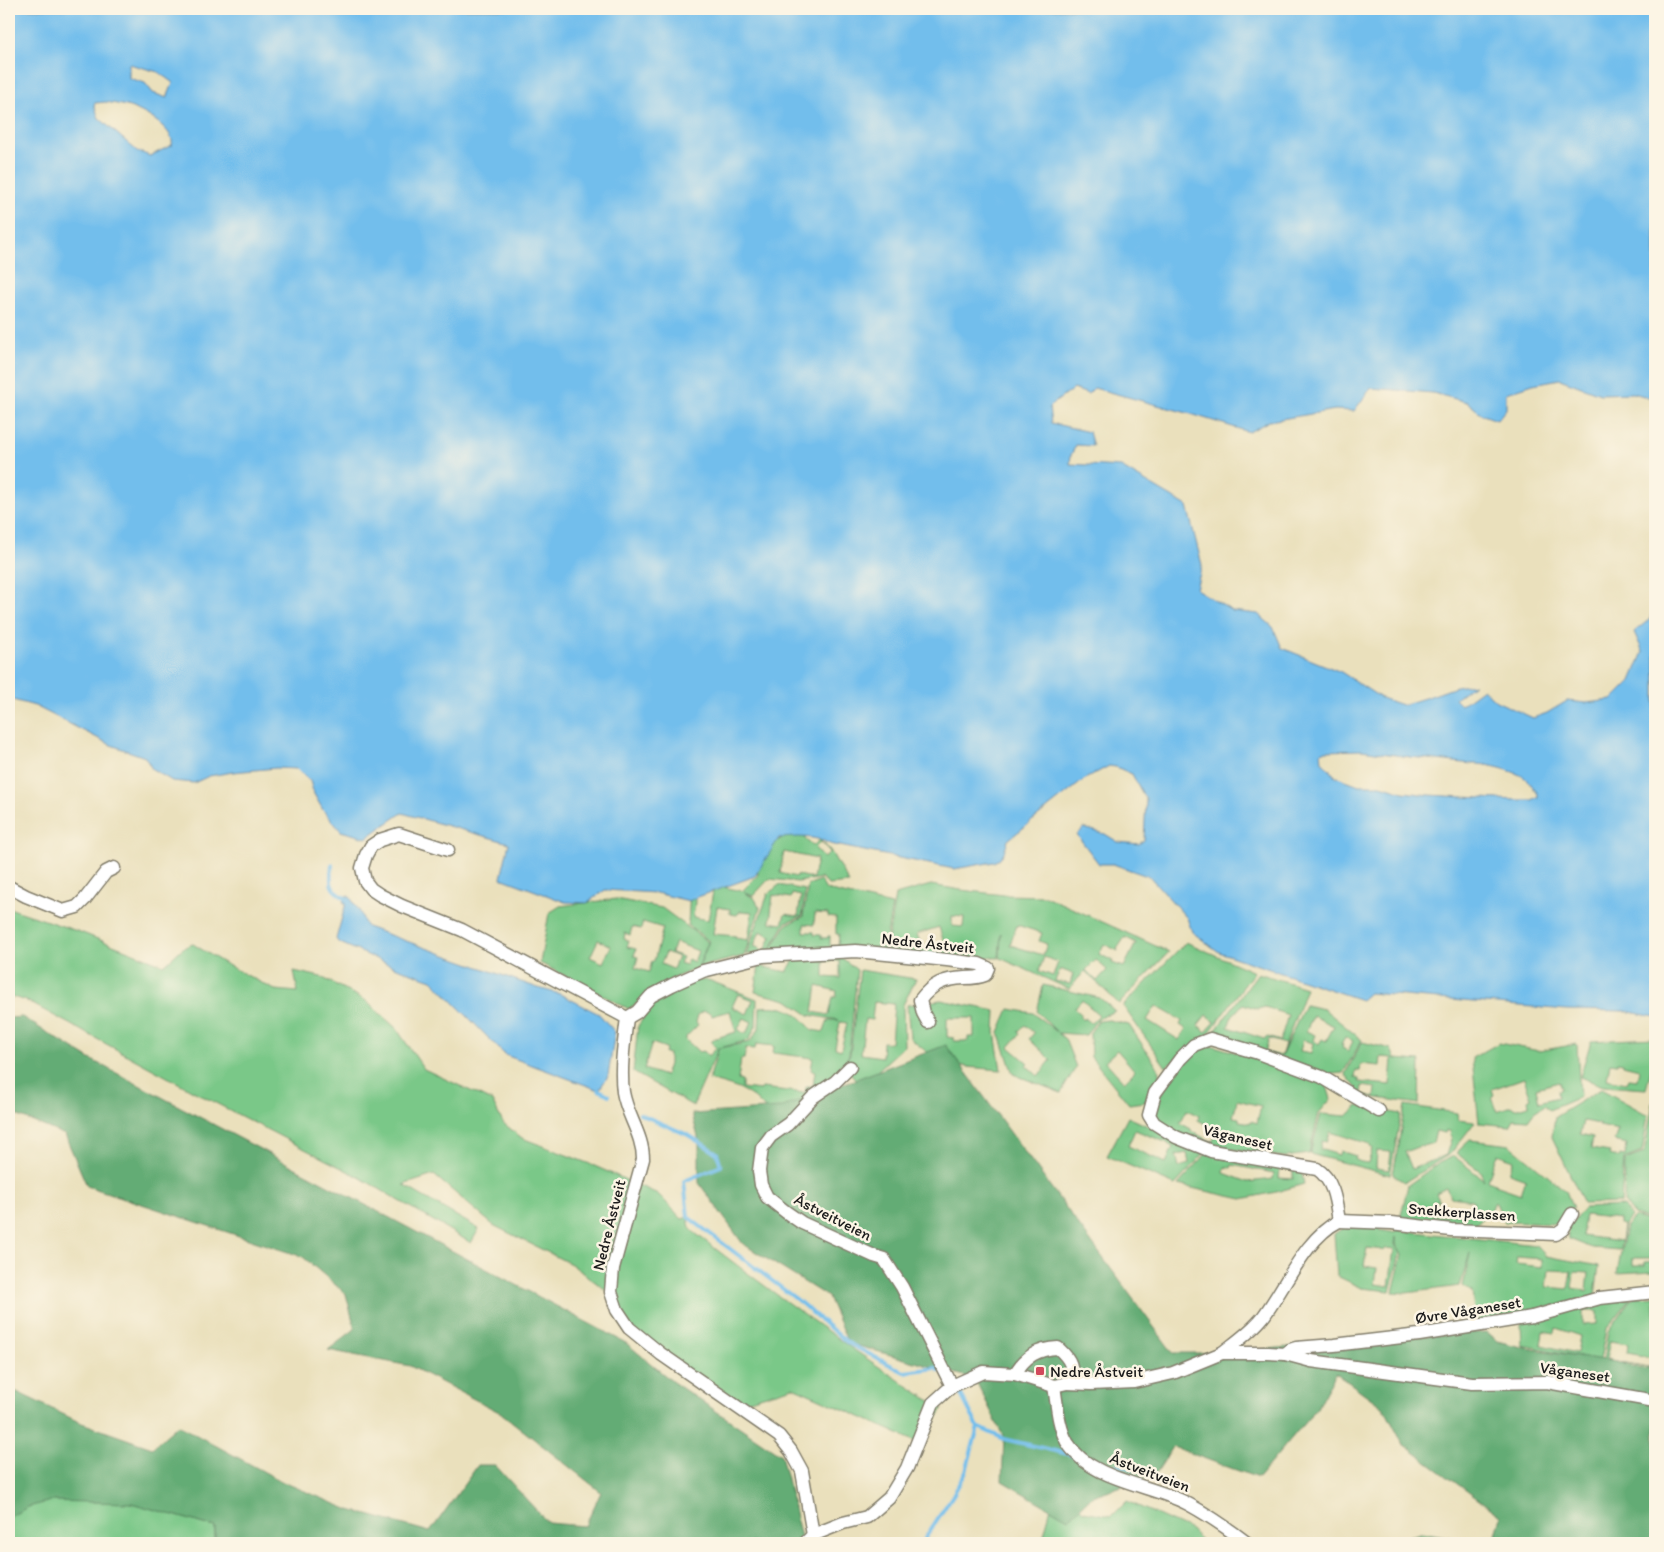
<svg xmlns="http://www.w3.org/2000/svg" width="1664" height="1552" viewBox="0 0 1664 1552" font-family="Itim,sans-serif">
<rect width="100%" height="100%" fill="#fcf5e5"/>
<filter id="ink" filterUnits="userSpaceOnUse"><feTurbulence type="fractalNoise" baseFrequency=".02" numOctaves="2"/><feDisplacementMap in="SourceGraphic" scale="10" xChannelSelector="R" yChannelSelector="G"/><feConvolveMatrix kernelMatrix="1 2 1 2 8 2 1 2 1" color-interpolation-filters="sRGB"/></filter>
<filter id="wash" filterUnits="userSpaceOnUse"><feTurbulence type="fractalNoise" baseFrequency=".0096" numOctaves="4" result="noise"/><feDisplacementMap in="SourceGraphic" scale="20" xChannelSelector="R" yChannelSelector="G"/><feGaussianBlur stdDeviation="1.12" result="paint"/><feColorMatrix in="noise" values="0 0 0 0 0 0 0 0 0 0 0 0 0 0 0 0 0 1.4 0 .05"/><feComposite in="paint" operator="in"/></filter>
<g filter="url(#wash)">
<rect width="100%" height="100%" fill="#eae0bc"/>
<!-- green -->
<g fill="#7ac888" stroke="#4b7252" fill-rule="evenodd">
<path d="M813,832l-1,6 -7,-1v2l8,7 7,-6 10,10 19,33 -21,2 -6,-7 -24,4 -29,-3 -16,17 -9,-4 11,7 5,9 -16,48 -45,11 10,-26 -21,-16 2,-37 33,-1 19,4 16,-16 -2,-33h16l9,-3 -2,-4zM821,842l9,10 -6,6 -9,-10zM784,852l33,7 -4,19 -16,-3 -1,2 -16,-4zM697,890l16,2 -5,28 -15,-3zM717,907l13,2v5l7,1 3,-4 12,1 -4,28 -12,-2v-2l-23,-2z"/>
<path d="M820,880l6,10 66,15 -8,48 -114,-2 17,-27 16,-7 5,-32zM815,913l13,1v3l8,1v16h3l-1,12h-8v-10h-2v2h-7v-3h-7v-3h-10v-8l10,1z"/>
<path d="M779,885l26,5 -3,26 -16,6 -17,29 -23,4 22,-61zM792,894l9,2 -3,20 -13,-2 -3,10 -12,-2 3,-27 18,3zM760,931l11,5 -6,15 -11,-5z"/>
<path d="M931,885l30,5 43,5 41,1 124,56 -50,52 -34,-33 -16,18 -69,-31 1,-25 -2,25 -113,-5 9,-58zM952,916l12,1 -1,10 -11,-1zM1017,925l25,8 -3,8 8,3 -4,11 -33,-10zM939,927l5,16 -21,7 -6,-16zM1125,937l11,6 -12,24 -12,-4 1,-2 -14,-7 5,-10 14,7 -1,-2zM1044,957l14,5 -5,14 -14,-5zM1096,960l11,10 -10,11 -11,-11zM1060,969l13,5 -3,10 -15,-3z"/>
<path d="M616,899l46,9 46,34 -10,26 -27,11 -42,30 -89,-46 9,-50 11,-7zM643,922l20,6 -9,33h-2l-3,11 -14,-4 3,-11 -4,-1 2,-7 -9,-2 2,-6 -5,-2 1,-6 5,2 2,-8 9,2zM598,940l13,6 -8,17 -13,-6zM675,942l23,9 -4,11 -6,-3 -2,6 -6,-2 3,-6 -12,-4zM666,952l12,5 -5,12 -12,-5z"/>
<path d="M9,908l71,24 84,33 19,-17 10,-4 29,18 53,28 23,2 -4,-21 27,6 44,23 31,28 28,41 68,32 11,22 19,15 68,26 68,30 24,25 6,-2 2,11 5,5c80,62 162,121 248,176l-15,21 -7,14 -128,-57 -60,18 -104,-77 -19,-35 -39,-29 -78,-39 -59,-50 -31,10 76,44 -8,14 -112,-66 -153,-79 -179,-97 -18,-5z"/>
<path d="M1186,942l68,30 -47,64 -41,31 -43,-61zM1156,1006l26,15 -2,4 6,4 -7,11 -32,-20zM1206,1015l9,7 -9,10 -8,-7z"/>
<path d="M841,957l16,13 -8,85 -3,4 4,-4 10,-85 56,9 -13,26 1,41 -43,40 -19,-23 -13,19 -43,38h-12c-23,-30 -30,-30 -65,-40l10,-33 -26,59 -60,-34 5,-46 17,-26 35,-19 18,-1 49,19 -1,27 -7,14 -29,8 30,-6 9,-13 1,-22c25,-2 36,3 52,23l12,2 4,-12h10l-29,-5 -22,-15 -32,-8 4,-26 28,6 8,-14zM824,961h16v17l-16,-1zM817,986l20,5 -1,6h-3l-4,18 -16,-3zM738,994l15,6 -6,14 -15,-7zM874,1002l20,2 -3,39 -8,-1 -1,15 -21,-3 4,-35 7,1zM704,1011l7,2 1,3 18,-5 6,21 -20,6 -5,4 5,6 -7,8 -6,-5 -4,1 -13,-12v-3l12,-12 -2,-3 2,-7zM744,1018l8,4 -6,11h-3l-5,-4zM840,1022l7,1 -6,27 -6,-2zM652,1043l14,5 -1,5 4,1v10l-4,12 -21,-7zM756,1044l18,2 -1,7 40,5 -2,12 4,1 -2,15h-7l-1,7 -43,-5 -1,2 -19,-2v-7l-4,-1 3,-21h3l2,-11 9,1z"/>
<path d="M1258,973l48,15 -25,69 24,-52 19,4 38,31 -19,33 -20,2 -113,-37zM1243,1004l15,5 7,-2 23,8 -8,26 -12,-4 -4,2 -36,-12 4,-11zM1313,1016l21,10 -8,15 -4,-2 -3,5 -6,-4 2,-5 -9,-4zM1345,1037l8,4 -5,10 -6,-3 1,-3 -2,-1zM1269,1039l16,5 -4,12 -16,-4zM1303,1040l10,3 -2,10 -11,-2z"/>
<path d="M1043,985l57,13 15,13 -17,7 -12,17 -28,-2 7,6 11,28 -15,26 -48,-19 -14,-42 10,-23 24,4 24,19 -20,-20zM1082,1000l17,15 -8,8 -6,-5 -2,2 -4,-4 2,-2 -7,-6zM1025,1025l9,8 -5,6 22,21 -13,16 -12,-11 2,-2 -19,-16 11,-13 -2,-2z"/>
<path d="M941,1000l55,11 -1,21 6,38 -34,-3 -38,-13 -19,-16 -3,-33zM947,1018h27v19h-6v4h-14v-3l-7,-1z"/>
<path d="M1109,1020l20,5 29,43 2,11 -15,23 -16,2 -38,-47 -1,-24 8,-12zM1117,1050l18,21 -11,11 -19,-21z"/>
<path d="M1655,1038v17l-9,34 -43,-3 -23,-9 11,-36zM1617,1062l6,1v2l16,4 -2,11 -9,-1 -2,4 -19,-4 3,-16 7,1z"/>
<path d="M1362,1042l29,7 4,10 25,2 -1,43 -56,-8 -18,-22zM1381,1057l11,1 -2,27 -31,-3v-3l-4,-1 1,-7h4l1,-7 19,2zM1362,1086l14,2 -1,9 -14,-3z"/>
<path d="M1499,1043l40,8 38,-7 3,53 -31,13 -4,-5 -11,7 -6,8 -14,-1 -4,7 -31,-3 -7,-65zM1524,1078l7,20 -3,2 1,5 -14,4 -4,-3 -14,5 -5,-15 2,-1 -2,-6zM1559,1082l2,7 -4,2 1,6 -19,5 -3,-14z"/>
<path d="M1203,1046h11l79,23 33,14 5,16 -12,14 -10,41 -25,3 -44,-6 -61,-16 -21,-12 -3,-12 5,-16 32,-43zM1237,1100l24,6 -4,17 -6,-2 -1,2 -11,-2v-3l-6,-1zM1187,1110l12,6 -1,4 20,11 -6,11 -21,-11v-2l-11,-6z"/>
<path d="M1601,1089l47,26 -6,37 -18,7 -3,44 -37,1 -32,-67 3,-20zM1583,1121l17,3v2l18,4 -4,11 13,3 -2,12 -5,-1 -1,3 -10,-3 1,-3 -19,-3 2,-12 -13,-3z"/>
<polygon points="1655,1092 1655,1221 1634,1215 1624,1202 1625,1160 1644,1153"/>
<path d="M1405,1105l52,8 1,7 17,2 -24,31 -46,29 -12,-7zM1446,1130l5,2 -1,3 2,1 -6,19 -34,14 -7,-17 15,-6 1,1 12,-4 3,-12 9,2z"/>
<path d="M1358,1106l43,8 -11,61 -80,-21 11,-40 26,2zM1330,1132l40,12v3l3,1 -5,15c-5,-1 -7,0 -13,-4l1,-3 -16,-5 -1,4 -19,-6 2,-8 5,1zM1377,1151l14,1 -2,18 -13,-2z"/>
<path d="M1128,1117l77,35 -30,33 -68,-29zM1135,1130l33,13v1l5,3 -7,16 -38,-17zM1187,1153l2,11 -10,3 -3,-12z"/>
<path d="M1470,1140l40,5 56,46 7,17 -16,16 -52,-2 -10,-21 -4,10 -19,16 -72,-8 8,-34 31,-22 15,-7 30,24 -4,-9 -24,-18zM1497,1154l17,6 -5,13 17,6 -5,15 -26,-9v-2l-7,-3zM1446,1188l5,9 22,3v11h-6v4l-19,-2 -2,3 -12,-1 -2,-3 1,-11h7l-4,-8z"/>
<path d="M1208,1152l93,17 3,15 -28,8 -34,7 -64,-14zM1232,1165l42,8 -1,6 -25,3 -24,-9 1,-6 6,1zM1280,1169l13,1v9l-14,-1z"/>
<path d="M1623,1206l8,11 -7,8 -4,25 -28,-2 -23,-9 -1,-11 16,-20zM1585,1215l34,4v5l4,1 -2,16 -39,-5z"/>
<polygon points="1635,1217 1655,1223 1655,1237 1653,1237 1653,1258 1633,1258 1633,1265 1645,1265 1645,1262 1655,1261 1655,1271 1617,1273 1626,1226"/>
<path d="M1381,1225l-1,5 16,3v-3l140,15 10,11 53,10 -4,29 -36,10 -84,16 -3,-29 -9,-6 7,-33 -10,33 -54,7 -13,-1 9,-37 -6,-11v-7l-1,7 5,10 -10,37 -28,-3 -25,-12 -3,-42 9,-6zM1367,1248l17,2 1,-2 9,1 -5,37 -14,-2 2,-16 -13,-2zM1517,1257l25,2v8l-26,-3zM1549,1270l22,1 -3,18 -21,-2zM1574,1272l15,1 -2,18 -15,-3z"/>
<polygon points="1655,1296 1655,1358 1627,1353 1628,1344 1610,1341 1606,1359 1653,1368 1655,1359 1655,1368 1603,1360 1608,1332 1633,1297"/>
<path d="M1631,1298l-25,32 -6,30 -78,-15 -1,-22 78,-21zM1583,1311h14v13l-14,1zM1556,1328l24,8 -3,17 -36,-8 2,-14 12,2z"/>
<polygon points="1060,1486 1083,1511 1112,1516 1127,1501 1191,1530 1203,1543 1042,1543 1053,1498"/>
<polygon points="9,1499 130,1502 215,1527 215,1543 9,1543"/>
</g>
<!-- forest -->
<g fill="#63ac74" stroke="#406448">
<polygon points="22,1017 90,1059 626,1343 673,1382 781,1455 801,1537 795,1543 215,1543 215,1527 131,1503 51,1501 28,1507 9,1517 9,1388 79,1422 152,1448 178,1425 283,1482 350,1510 430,1532 478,1465 495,1465 548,1523 585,1526 601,1492 501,1413 410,1366 328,1350 355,1329 346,1294 303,1257 87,1186 65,1135 9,1112 9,1018"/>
<polygon points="946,1045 1173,1353 1225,1353 1373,1339 1486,1332 1497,1341 1526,1348 1617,1362 1630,1366 1655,1370 1655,1543 1494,1543 1501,1516 1403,1444 1384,1408 1336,1373 1317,1408 1258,1478 1173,1447 1155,1475 1092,1496 1068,1519 1002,1481 1004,1438 975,1379 848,1343 828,1297 743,1244 699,1183 699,1141 692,1114 780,1108"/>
<polygon points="1422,1532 1428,1533 1482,1543 1392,1543"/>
</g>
<!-- water -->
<g fill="#72beec" stroke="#476d84" fill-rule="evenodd">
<path d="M9,9h1646v390l-22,-6 -33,1 -40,-15 -27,5 -27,9v16l-9,11 -14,-5 -16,-13 -34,-9 -62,-5 -17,23 -19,-1 -66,11 -20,11 -58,-18 -97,-26 -6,6 -15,-5 -24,18 2,16 38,9 4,14 -17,-1 -5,10 -1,9 51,3 66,39 15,59 -6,24 36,22 26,3 15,13 9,21 59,24 40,26 21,7 26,-8 28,-10 18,-3 -19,15 6,6 22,-16 13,12 37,17 14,-5 20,-12 19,2 26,-3 19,-19 12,-29 -9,-20 16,-13 5,-16v414l-30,-6 -58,-1 -198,-17 -8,7 -142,-48 -27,-20 -5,-14 -37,-41 -37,-13h-14l-22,-29 7,-7 21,6 13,8 21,2 5,-4 2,-40 -14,-26 -16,-7 -7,-1 -24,13 -77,61c-3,10 -4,17 -14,22l-40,7 -124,-25c-16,-9 -33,-7 -51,-6l-24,38 -60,22 -6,3 -33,-8 -51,-3 -18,13 -22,-1 -64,-24 8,-35 -107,-30 -36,25 -25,-7 -18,-21 -9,-16 -4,-13 -13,-12 -21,-1 -43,4 -24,4 -15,7 -22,-2 -20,-12 -7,-12 -34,-12 -76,-39 -26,-7zM129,64l29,8 15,11 -6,15 -14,-5 -8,-10 -16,-5zM106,102c10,2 21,3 31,8 12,5 38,21 35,35l-22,11 -13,-5 -38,-33 -5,-13 1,-2zM1362,750l40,6 70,8c13,-1 44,7 53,14 5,4 9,11 13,16v3l-6,3h-16l-87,-5 -26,-3 -22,-7h-22l-24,-9 -13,-15 -1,-9 3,-1z"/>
<path d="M347,895l4,3c2,5 6,9 9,14 3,5 3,10 7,15l171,61 22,6 39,20 16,18 -7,44 -9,14 -94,-35 -73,-75 -35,-12 -59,-26 -2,-3 10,-36 -3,-1z"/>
</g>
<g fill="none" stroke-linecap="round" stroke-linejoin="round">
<!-- stream -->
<g stroke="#72beec" stroke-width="4">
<path d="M332,865c-2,18 -4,23 13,33"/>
<polyline points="599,1090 609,1095"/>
<polyline points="640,1114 688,1135 717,1153 721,1166 684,1181 688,1217 796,1299 848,1343 904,1372 937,1368 939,1371"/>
<polyline points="978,1427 1004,1439 1072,1455"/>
<polyline points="1089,1458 1099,1461"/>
<polyline points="1117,1465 1143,1470 1173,1491"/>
<polyline points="922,1543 953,1495 966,1471 978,1427 957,1387"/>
</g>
</g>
</g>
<g filter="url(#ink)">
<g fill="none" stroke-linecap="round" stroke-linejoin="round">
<defs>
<g id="minor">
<path d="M448,850l-49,-16 -19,6 -9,6 -5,9 -4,13 3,13 6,8 9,6 22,11 60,24 165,88c-3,24 -7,50 -4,74 4,24 20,43 20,67l-30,109 -2,24 6,18 12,18 32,26 118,82 12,15 11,20 11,64"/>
<polyline points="9,887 26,896 63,911 77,907 85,899 106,872 114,868"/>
<path d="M627,1018l10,-6 14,-16 21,-11 31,-14 60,-15 93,-5 91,9 32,4 9,4 -3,7c-7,3 -13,3 -20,3 -21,1 -32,5 -45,22l3,13 5,9"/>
<polyline points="850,1067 835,1082 813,1097 788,1124 771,1136 762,1148 759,1171 761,1185 767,1197 786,1212 802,1223 874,1256 884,1259 902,1287 952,1386"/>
<polyline points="1339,1221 1392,1223 1451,1230 1556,1234 1563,1229 1572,1214"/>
<path d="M1222,1353c14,-11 29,-21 41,-36 22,-29 42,-79 76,-96 -3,-18 -5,-41 -22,-52l-106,-18 -35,-14 -22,-14 -5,-8 6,-22 25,-34 14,-14 16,-6 45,13 67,25 57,34"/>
<polyline points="1285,1354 1290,1350 1296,1348 1334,1345 1419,1335 1532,1317 1600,1298 1655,1292"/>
<polyline points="1067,1383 1091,1384 1134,1382 1173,1373 1222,1353 1268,1353 1285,1354 1311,1361 1472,1383 1547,1382 1655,1401"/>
<path d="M1054,1386c3,18 4,40 13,56 24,40 86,42 123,63 20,11 40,25 57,38"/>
<path d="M805,1543l8,-8 30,-12 24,-6 22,-19 18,-30 26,-65 19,-17 31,-14 32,2 39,12 13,-3c8,-16 4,-23 -9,-35 -20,1 -33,8 -43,26"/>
</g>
</defs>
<!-- minor casing -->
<use href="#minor" stroke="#837e6c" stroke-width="15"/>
<!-- minor -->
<use href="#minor" stroke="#fff" stroke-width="12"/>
</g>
</g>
<!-- markers -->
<rect fill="#d1495b" stroke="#fcf5e5" stroke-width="2" x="1035" y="1366" width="10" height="10" rx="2.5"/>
<g text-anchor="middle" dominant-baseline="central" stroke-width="5" stroke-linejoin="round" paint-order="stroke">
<!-- street labels -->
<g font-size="16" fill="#1c1c1c" stroke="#fcf5e5">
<text transform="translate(928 943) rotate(6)">Nedre Åstveit</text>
<text transform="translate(1238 1137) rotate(13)">Våganeset</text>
<text transform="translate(1462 1212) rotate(4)">Snekkerplassen</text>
<text transform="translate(833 1217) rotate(27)">Åstveitveien</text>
<text transform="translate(609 1225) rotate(-76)">Nedre Åstveit</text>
<text transform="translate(1468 1310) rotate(-9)">Øvre Våganeset</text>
<text transform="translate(1575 1372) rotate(8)">Våganeset</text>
<text transform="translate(1150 1472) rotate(21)">Åstveitveien</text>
</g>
<!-- poi labels -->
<g font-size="16" fill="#1c1c1c" stroke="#fcf5e5" text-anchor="start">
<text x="1050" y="1371">Nedre Åstveit</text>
</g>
</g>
<!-- margin -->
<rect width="1664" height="1552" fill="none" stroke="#fcf5e5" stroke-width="30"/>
</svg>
